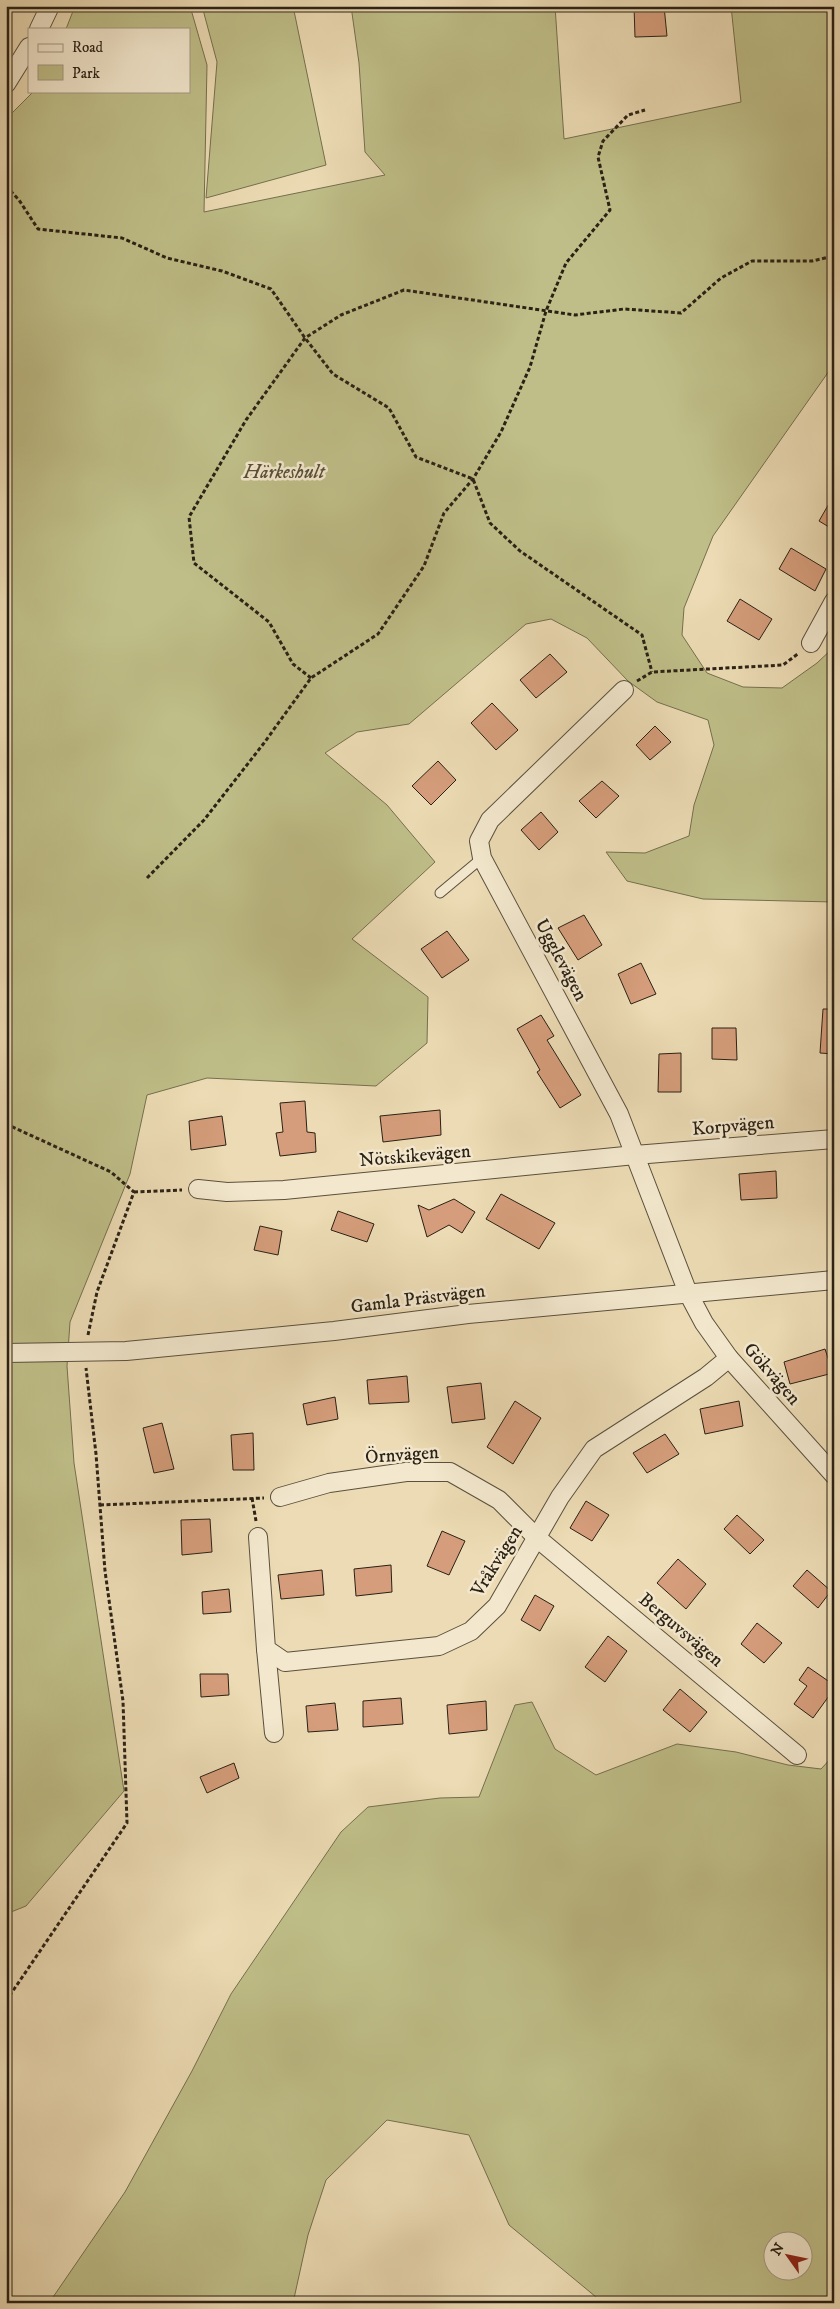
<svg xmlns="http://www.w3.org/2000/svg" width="840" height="2309" viewBox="0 0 840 2309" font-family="'IM FELL DW Pica',serif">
<rect width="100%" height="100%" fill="#ecdbb4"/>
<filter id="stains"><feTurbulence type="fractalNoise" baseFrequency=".004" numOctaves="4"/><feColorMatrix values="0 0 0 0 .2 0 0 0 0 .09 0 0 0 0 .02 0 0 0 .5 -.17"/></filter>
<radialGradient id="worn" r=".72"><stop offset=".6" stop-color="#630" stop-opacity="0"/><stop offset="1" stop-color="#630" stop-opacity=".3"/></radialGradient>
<!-- green -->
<g fill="#bfbe88" stroke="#74704e" fill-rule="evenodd">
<polygon points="75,6 190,6 207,65 204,212 385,175 365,152 359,63 351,6 555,6 564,139 741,102 731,6 834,6 834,364 713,536 684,608 682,635 707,673 743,687 782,688 817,663 834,647 834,902 703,899 627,881 606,852 645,853 689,836 694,805 714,745 708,720 657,702 628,681 587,638 551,619 526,624 409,724 357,732 325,753 387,805 435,862 352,939 428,997 427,1043 376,1086 207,1078 147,1095 130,1174 70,1322 67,1366 74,1463 124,1791 26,1906 6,1914 6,119 34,91 189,91 189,29 66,29"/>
<polygon points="202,6 293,6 326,165 206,198 217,62"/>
<path d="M532,1702l23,47 41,26 81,-31 59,8 52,13 33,4 13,-14v548h-236l-2,-6 -87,-72 -40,-90 -82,-15 -61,60 -18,55 -15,68h-244l76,-111 67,-121 39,-77 110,-162 27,-25 72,-9 39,-1 36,-92zM772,2242h30v30h-30z"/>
</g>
<!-- building -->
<g fill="#d59d7b" stroke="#2a2115">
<polygon points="634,6 664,6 667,36 635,37"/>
<polygon points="834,495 834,530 819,521"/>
<polygon points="791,548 826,569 815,591 779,569"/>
<polygon points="740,599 772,619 759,640 727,621"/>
<polygon points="550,654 567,672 536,698 520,680"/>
<polygon points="492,703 518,730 496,750 471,723"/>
<polygon points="655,726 671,742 650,760 636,745"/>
<polygon points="438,761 456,780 431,805 412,786"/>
<polygon points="602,781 619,796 596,818 579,801"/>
<polygon points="541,812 558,832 539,850 521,830"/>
<polygon points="584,915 602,945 578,960 558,928"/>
<polygon points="447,931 469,960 442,978 421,949"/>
<polygon points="641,963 656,994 631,1004 618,974"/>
<polygon points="823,1009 834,1009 834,1054 820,1053"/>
<polygon points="541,1015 554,1036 547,1040 581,1095 560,1108 537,1072 540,1070 517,1029"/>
<polygon points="712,1028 736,1028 737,1060 712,1059"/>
<polygon points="681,1053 681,1092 658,1092 659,1054"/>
<polygon points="305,1101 307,1132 315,1133 316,1152 280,1156 276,1133 283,1132 280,1103"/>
<polygon points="440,1110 441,1135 383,1142 380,1116"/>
<polygon points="222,1116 226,1145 191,1150 189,1121"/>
<polygon points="776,1171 777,1198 741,1200 739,1174"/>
<polygon points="501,1194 555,1223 539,1249 486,1219"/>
<polygon points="454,1199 475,1212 462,1233 449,1225 427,1237 418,1205 429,1210"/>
<polygon points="338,1211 374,1224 367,1242 331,1230"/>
<polygon points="260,1226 282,1231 278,1255 254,1250"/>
<polygon points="825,1349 833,1373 790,1384 784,1362"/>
<polygon points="407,1376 409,1402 369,1404 367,1380"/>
<polygon points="481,1383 485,1419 452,1423 447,1387"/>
<polygon points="335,1397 338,1419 307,1425 303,1404"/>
<polygon points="515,1401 541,1418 513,1464 487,1447"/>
<polygon points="739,1401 743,1426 705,1434 700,1409"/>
<polygon points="162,1423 174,1469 154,1473 143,1428"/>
<polygon points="253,1433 254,1470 233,1470 231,1435"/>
<polygon points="665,1434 679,1454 647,1473 633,1453"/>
<polygon points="586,1501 609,1515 592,1541 570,1528"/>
<polygon points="737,1515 764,1540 750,1554 724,1529"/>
<polygon points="210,1519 212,1552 182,1555 181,1520"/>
<polygon points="442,1531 465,1541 449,1575 427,1566"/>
<polygon points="678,1559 706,1584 686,1609 657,1583"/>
<polygon points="391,1565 392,1592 356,1596 354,1569"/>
<polygon points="322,1570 324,1595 281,1599 278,1575"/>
<polygon points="807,1570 831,1591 818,1608 793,1586"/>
<polygon points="229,1589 231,1612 203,1614 202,1592"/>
<polygon points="535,1595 554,1606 540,1631 521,1620"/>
<polygon points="757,1623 782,1643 764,1663 741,1644"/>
<polygon points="608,1636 627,1651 605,1682 585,1667"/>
<polygon points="808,1667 834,1685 834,1689 813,1718 794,1704 807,1686 799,1680"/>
<polygon points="200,1674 228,1674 229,1695 201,1697"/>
<polygon points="680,1689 707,1712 690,1732 663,1710"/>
<polygon points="401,1698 403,1724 363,1727 363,1701"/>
<polygon points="486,1701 487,1730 449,1734 447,1705"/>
<polygon points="335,1703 338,1730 308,1732 306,1706"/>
<polygon points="234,1763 239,1778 207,1793 200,1777"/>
</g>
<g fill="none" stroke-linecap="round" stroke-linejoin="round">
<defs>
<polyline id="lane" points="440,893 482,858"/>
<g id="street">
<polyline points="39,29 50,6"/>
<polyline points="6,84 29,47"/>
<polyline points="811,643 834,601"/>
<polyline points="624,690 490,820 479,841 482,858 619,1114 688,1293 704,1323 729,1358 834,1475"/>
<polyline points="198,1189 227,1192 284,1190 635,1155 834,1139"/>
<polyline points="6,1353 126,1351 334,1331 468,1314 834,1280"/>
<polyline points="280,1497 329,1483 406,1472 450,1472 499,1500 537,1538 797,1755"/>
<polyline points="258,1537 266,1649 285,1662 439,1646 471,1631 497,1606 560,1497 594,1449 706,1377 729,1358"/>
<polyline points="266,1649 274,1733"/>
</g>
</defs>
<!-- lane casing -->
<use href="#lane" stroke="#5a503d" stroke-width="11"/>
<!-- street casing -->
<use href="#street" stroke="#5a503d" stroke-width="20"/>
<!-- path -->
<g stroke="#2a2115" stroke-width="3" stroke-dasharray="4 2.5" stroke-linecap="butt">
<polyline points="6,186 19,200 38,229 122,238 167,258 222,271 271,289 305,338 333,374 389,408 416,457 473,479 490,523 520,551 642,635 652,672"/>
<polyline points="311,678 293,664 269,622 194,563 189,517 246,420 305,338 341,315 404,290 575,315 624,309 681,313 721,278 752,261 812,261 834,256"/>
<polyline points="637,681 652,672 783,665 799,653"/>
<polyline points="147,878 204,820 264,743 311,678 378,634 424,566 444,513 473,479 501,432 530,367 546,311 566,263 610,210 598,157 603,141 628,115 645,110"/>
<polyline points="6,1124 111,1172 134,1192 97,1292 88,1335"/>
<polyline points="134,1192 182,1190"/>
<polyline points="252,1498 256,1521"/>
<polyline points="100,1505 264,1498"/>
<polyline points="6,2001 127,1823 123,1701 105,1571 96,1454 86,1368"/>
</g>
<!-- lane -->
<use href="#lane" stroke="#f3e8ce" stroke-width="9"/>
<!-- street -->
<use href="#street" stroke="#f3e8ce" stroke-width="18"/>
</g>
<g text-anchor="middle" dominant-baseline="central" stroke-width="5" stroke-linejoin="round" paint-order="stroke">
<!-- park labels -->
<g font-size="19" font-style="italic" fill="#575038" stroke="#f3e8ce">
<text x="284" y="472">Härkeshult</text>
</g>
<!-- street labels -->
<g font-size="19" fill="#2a2115" stroke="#f3e8ce">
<text transform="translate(561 960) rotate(62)">Ugglevägen</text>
<text transform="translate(733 1126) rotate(-5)">Korpvägen</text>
<text transform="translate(415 1156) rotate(-5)">Nötskikevägen</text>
<text transform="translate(418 1299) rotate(-7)">Gamla Prästvägen</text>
<text transform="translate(772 1374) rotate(49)">Gökvägen</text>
<text transform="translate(402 1455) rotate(-4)">Örnvägen</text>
<text transform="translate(497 1561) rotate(-58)">Vråkvägen</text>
<text transform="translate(681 1630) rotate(40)">Berguvsvägen</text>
</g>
</g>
<!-- margin -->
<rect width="840" height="2309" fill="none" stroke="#ecdbb4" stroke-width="25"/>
<rect x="8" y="8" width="825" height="2294" fill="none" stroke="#2a2115" stroke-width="2.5"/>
<rect x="12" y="12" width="815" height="2284" fill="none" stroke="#2a2115"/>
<!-- legend -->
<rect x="28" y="28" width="162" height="65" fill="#f3e8ce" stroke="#a39884"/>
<rect x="38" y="44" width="25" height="8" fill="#f3e8ce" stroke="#a39884"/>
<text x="72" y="52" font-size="15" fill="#2a2115">Road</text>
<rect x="38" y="65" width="25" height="15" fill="#bfbe88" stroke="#a39884"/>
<text x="72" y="78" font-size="15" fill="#2a2115">Park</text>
<!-- north arrow -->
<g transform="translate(788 2256) rotate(303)"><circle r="24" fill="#f3e8ce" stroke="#a39884"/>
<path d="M0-4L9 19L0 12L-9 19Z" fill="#8f2418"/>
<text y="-8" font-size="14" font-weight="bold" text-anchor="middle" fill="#2a2115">N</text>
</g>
<rect width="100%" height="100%" filter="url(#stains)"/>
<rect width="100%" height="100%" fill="url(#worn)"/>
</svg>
